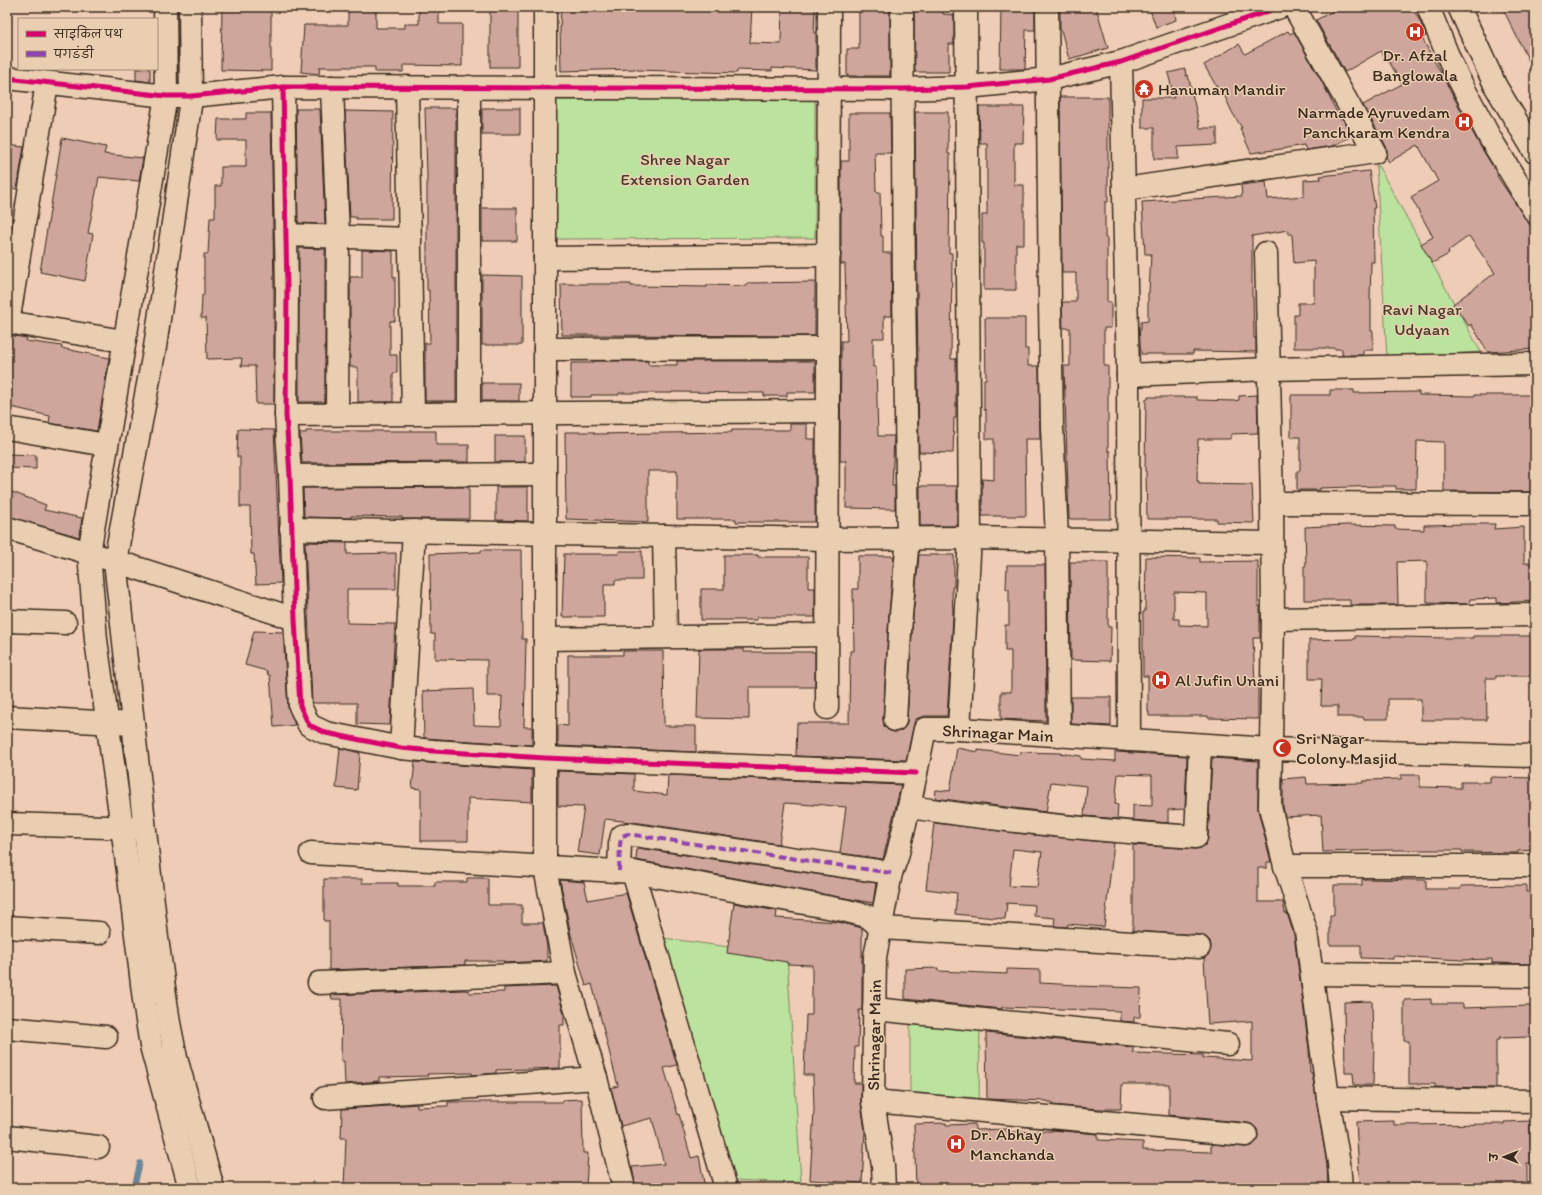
<svg xmlns="http://www.w3.org/2000/svg" width="1542" height="1195" viewBox="0 0 1542 1195" font-family="Itim,'Playpen Sans Deva',sans-serif">
<rect width="100%" height="100%" fill="#eeccb5"/>
<filter id="ink" filterUnits="userSpaceOnUse"><feTurbulence type="fractalNoise" baseFrequency=".025" numOctaves="2"/><feDisplacementMap in="SourceGraphic" scale="8" xChannelSelector="R" yChannelSelector="G"/><feConvolveMatrix kernelMatrix="1 2 1 2 8 2 1 2 1" color-interpolation-filters="sRGB"/></filter>
<g filter="url(#ink)">
<!-- green -->
<g fill="#bce39e" stroke="#7c865e">
<polygon points="815,99 815,238 556,239 555,100"/>
<polygon points="1376,162 1481,352 1387,358"/>
<polygon points="663,938 787,955 801,1183 732,1180"/>
<polygon points="910,1022 980,1023 979,1104 910,1104"/>
</g>
<g fill="none" stroke-linecap="round" stroke-linejoin="round">
<!-- stream -->
<polyline stroke="#6c8699" stroke-width="5.5" points="134,1188 140,1163"/>
</g>
<!-- building -->
<g fill="#cea69c" stroke="#3b2a1e" fill-rule="evenodd">
<polygon points="222,7 271,7 271,71 221,70"/>
<polygon points="348,7 376,7 376,28 405,28 405,24 419,24 419,7 439,7 439,24 462,24 462,66 403,65 403,72 375,72 375,67 320,67 319,74 301,72 304,25 348,25"/>
<rect x="490" y="7" width="28" height="60"/>
<polygon points="561,7 752,7 750,43 781,44 782,7 815,7 814,33 816,33 816,70 772,68 772,71 737,70 737,73 637,70 637,69 561,71 560,28"/>
<polygon points="859,7 890,7 890,76 847,76 847,49 859,49"/>
<polygon points="914,7 943,7 943,14 954,15 954,44 949,44 949,72 915,72"/>
<polygon points="1001,7 1035,7 1035,30 1026,30 1025,69 1000,69"/>
<polygon points="1060,7 1096,7 1108,48 1069,59 1061,30 1060,30"/>
<polygon points="1149,7 1174,7 1176,20 1156,27"/>
<polygon points="1341,7 1412,7 1420,21 1426,36 1422,38 1479,144 1498,175 1497,176 1535,233 1535,349 1488,352 1471,324 1469,326 1453,304 1495,273 1469,236 1448,251 1449,254 1432,263 1421,244 1433,237 1411,197 1438,181 1418,145 1389,162 1386,157 1387,151 1386,146 1363,105 1402,84 1387,58 1385,59 1381,51 1345,72 1316,20"/>
<polygon points="1502,7 1535,7 1535,73"/>
<polygon points="1288,31 1290,34 1294,32 1323,84 1340,119 1342,118 1352,136 1332,146 1306,150 1304,145 1281,149 1251,153 1240,128 1242,128 1232,112 1221,88 1221,94 1204,65 1239,44 1245,54"/>
<polygon points="136,69 150,69 150,82 136,80"/>
<polygon points="1185,69 1186,76 1188,75 1200,128 1217,128 1217,145 1178,147 1178,159 1154,159 1154,128 1142,128 1142,98 1174,98 1168,73"/>
<polygon points="1060,97 1108,97 1108,202 1105,202 1105,238 1107,238 1107,302 1111,302 1111,328 1104,328 1104,366 1108,366 1108,451 1110,451 1111,519 1069,519 1064,366 1070,366 1070,328 1063,328 1062,302 1076,302 1076,273 1062,273"/>
<polygon points="979,107 1024,107 1023,143 1014,143 1014,185 1024,185 1024,244 1016,244 1016,290 984,290 984,243 982,243 982,215 987,215 987,143 980,143"/>
<polygon points="425,108 456,108 456,401 425,401 425,343 430,343 429,290 427,290 427,175"/>
<rect x="482" y="108" width="38" height="26"/>
<polygon points="296,109 320,109 325,224 298,223"/>
<polygon points="345,111 393,112 392,219 356,219 356,217 350,217"/>
<polygon points="915,112 948,112 948,154 950,154 949,253 952,253 951,359 956,359 956,418 954,418 953,453 919,452"/>
<polygon points="246,113 271,113 274,289 274,404 256,404 255,366 241,366 242,358 207,359 206,318 201,318 202,295 204,295 204,254 208,254 210,218 215,218 215,186 221,186 221,167 246,167 246,140 217,140 218,119 246,119"/>
<polygon points="849,113 890,113 891,153 875,153 876,192 880,192 881,236 883,236 883,253 891,253 892,316 884,316 884,338 873,338 873,367 876,367 878,436 894,436 892,486 895,486 895,509 846,508 846,461 840,461 841,341 847,341 845,264 841,264 841,161 849,161"/>
<polygon points="62,138 106,147 104,154 143,158 139,181 99,177 88,233 93,234 85,281 40,272"/>
<polygon points="7,145 24,147 17,189 7,188"/>
<polygon points="1369,171 1375,208 1373,208 1374,262 1371,262 1370,300 1371,300 1371,331 1373,331 1373,350 1363,350 1363,355 1342,355 1342,349 1335,349 1335,348 1294,348 1294,315 1298,315 1298,303 1314,303 1314,261 1294,263 1292,234 1288,234 1288,230 1252,236 1252,297 1253,297 1254,338 1256,338 1256,352 1193,351 1193,354 1141,354 1139,330 1141,330 1141,322 1148,321 1148,293 1149,293 1151,254 1145,254 1142,202 1242,196 1241,185 1266,182 1268,199 1304,196 1304,180 1321,179 1320,176"/>
<rect x="482" y="208" width="35" height="33"/>
<polygon points="299,248 325,249 325,402 299,402"/>
<polygon points="362,250 393,251 393,277 395,277 395,321 390,321 390,355 397,355 397,373 393,373 393,402 358,402 358,367 350,367 350,277 362,277"/>
<polygon points="482,275 522,276 522,345 482,345"/>
<polygon points="815,282 815,336 562,335 561,284 631,284 631,286 707,287 707,285 747,286 747,283"/>
<polygon points="985,318 1025,318 1025,349 1028,349 1028,366 1039,366 1040,439 1025,439 1026,516 982,516 982,479 994,480 994,439 986,439 986,410 984,410 984,379 986,379"/>
<polygon points="7,335 27,338 26,341 62,346 61,348 109,358 97,431 49,423 50,416 7,406"/>
<polygon points="593,361 648,361 648,365 677,365 677,361 815,361 815,392 787,392 787,396 764,396 764,393 672,392 672,393 619,393 619,395 591,395 591,397 571,397 571,363 593,363"/>
<rect x="482" y="383" width="37" height="18"/>
<polygon points="1330,390 1354,390 1354,393 1419,392 1419,395 1474,396 1474,395 1535,395 1535,492 1444,491 1444,442 1417,441 1416,489 1396,489 1396,486 1380,486 1320,488 1320,490 1297,490 1297,471 1300,471 1300,437 1291,437 1291,395 1330,395"/>
<polygon points="1257,395 1258,433 1231,434 1231,438 1229,439 1198,439 1197,481 1199,481 1199,484 1252,485 1254,523 1217,522 1217,519 1147,519 1146,471 1145,471 1146,399 1148,399 1148,397 1197,397 1197,400 1234,401 1239,400 1239,396"/>
<polygon points="790,424 807,424 807,439 815,439 815,522 736,522 736,519 677,519 677,471 648,471 648,522 566,519 565,432 594,432 594,434 732,432 732,430 790,430"/>
<polygon points="238,429 274,430 281,583 256,584 254,554 251,554 250,507 240,507 240,457 237,457"/>
<polygon points="306,431 436,431 436,445 469,445 469,462 302,463 300,433 306,433"/>
<rect x="495" y="436" width="30" height="26"/>
<polygon points="7,454 36,455 36,469 7,468"/>
<rect x="920" y="486" width="37" height="40"/>
<polygon points="469,487 469,519 402,519 402,517 351,516 351,518 304,517 303,488"/>
<polygon points="496,487 528,487 528,521 496,520"/>
<polygon points="7,490 46,505 44,510 82,518 79,537 7,516"/>
<polygon points="1470,524 1495,524 1494,529 1524,527 1524,563 1535,563 1535,601 1497,603 1497,598 1470,599 1469,604 1427,603 1427,561 1397,562 1398,605 1350,605 1350,600 1304,600 1304,566 1306,566 1305,527 1347,525 1395,526 1395,529 1424,530 1424,525"/>
<polygon points="305,542 347,543 347,554 396,553 396,589 347,589 347,623 395,624 390,725 357,724 357,703 312,703"/>
<polygon points="481,550 521,550 522,639 526,639 524,727 532,727 532,745 424,738 423,691 473,689 474,725 501,726 502,696 487,696 487,660 435,659 435,634 431,634 430,554 481,552"/>
<polygon points="619,551 642,551 642,580 615,580 615,584 604,584 604,617 562,617 564,554 619,554"/>
<polygon points="724,555 758,555 758,557 808,557 808,588 815,588 815,617 757,617 757,620 701,620 701,589 724,589"/>
<polygon points="919,555 954,555 954,587 952,587 953,617 947,716 925,716 915,719 906,760 796,756 797,723 849,723 850,651 854,651 853,589 858,589 858,556 894,556 889,614 883,719 884,726 888,730 894,732 901,731 906,726 907,721 913,616"/>
<path d="M1146,557l54,1v4l58,-1v45h2v32h-7l2,46h3v35l-50,-1v-2h-59v-4h-1v-36h-5v-64h2zM1174,592l33,1v33l-28,-1v-6h-5z"/>
<polygon points="1070,562 1108,562 1108,627 1111,627 1110,661 1071,660"/>
<polygon points="1007,565 1045,565 1046,721 1001,719 1001,692 1011,692 1011,651 1005,651 1005,625 1009,625 1009,589 1006,589"/>
<polygon points="254,631 283,632 288,707 295,725 274,727 270,675 268,675 267,671 245,665"/>
<polygon points="1355,636 1447,638 1473,638 1473,636 1535,636 1535,676 1496,676 1496,678 1486,678 1487,720 1421,720 1421,699 1388,699 1388,719 1364,719 1363,717 1338,717 1338,706 1321,706 1322,679 1309,679 1309,640 1355,639"/>
<polygon points="699,649 744,649 744,652 815,652 815,687 749,687 749,719 697,718"/>
<polygon points="623,651 663,651 664,726 696,726 696,752 558,746 558,725 568,726 568,655 623,655"/>
<polygon points="1071,697 1111,697 1111,726 1071,724"/>
<polygon points="340,748 360,753 357,790 336,788"/>
<polygon points="957,748 978,752 978,750 1020,755 1020,752 1059,753 1081,756 1081,759 1115,761 1115,752 1187,756 1185,809 1168,810 1168,823 1133,820 1133,805 1152,806 1152,775 1118,774 1115,804 1118,805 1117,819 1084,816 1087,786 1051,782 1046,812 935,798 936,790 950,791"/>
<polygon points="1212,758 1258,761 1258,810 1271,862 1267,862 1267,868 1258,868 1258,902 1283,902 1285,913 1287,913 1294,935 1309,1049 1310,1072 1312,1073 1327,1165 1328,1188 1310,1188 1310,1185 1268,1184 1268,1188 916,1188 914,1124 946,1123 946,1125 975,1124 975,1130 1007,1129 1007,1132 1052,1131 1052,1130 1098,1134 1098,1140 1143,1142 1143,1150 1211,1152 1211,1144 1245,1147 1252,1146 1256,1142 1258,1136 1257,1129 1253,1125 1248,1123 1169,1115 1169,1084 1122,1084 1121,1109 1099,1109 1052,1105 1052,1102 1048,1102 1048,1101 987,1099 986,1033 1133,1047 1133,1053 1203,1055 1203,1058 1252,1061 1252,1021 1208,1024 1204,958 1209,954 1211,947 1210,941 1206,937 1200,935 1133,931 1133,845 1195,849 1201,848 1206,844 1208,838"/>
<polygon points="415,762 532,770 532,802 468,798 468,841 421,841 421,789 412,788"/>
<polygon points="558,771 634,774 634,791 667,795 668,775 901,785 883,859 840,853 846,807 814,804 814,805 785,803 779,844 640,823 605,819 600,855 577,852 584,807 558,806"/>
<polygon points="1401,775 1420,775 1420,787 1461,788 1461,782 1490,782 1490,777 1535,778 1535,850 1518,851 1518,853 1462,852 1462,850 1389,850 1323,852 1321,815 1285,817 1283,806 1283,779 1306,777 1307,784 1363,783 1363,781 1368,781 1368,780 1401,779"/>
<path d="M934,823l81,10 99,10 -10,84 -36,-3 -1,3 -13,-1 1,-8 -21,-2 1,-11 -28,-2 -2,16 -50,-5 2,-21 -31,-4zM1013,849l29,3 -5,35 -28,-1z"/>
<polygon points="637,848 876,883 873,903 856,900 636,860"/>
<polygon points="467,878 488,878 488,905 522,905 522,923 543,923 547,947 547,961 504,963 504,961 465,961 465,965 329,970 329,921 324,921 324,879 362,879 362,883 398,883 398,886 435,886 435,882 467,882"/>
<polygon points="1362,879 1426,880 1426,889 1461,889 1461,886 1526,885 1526,892 1535,892 1535,964 1492,963 1492,959 1462,960 1393,956 1393,959 1361,958 1361,945 1330,945 1330,915 1334,915 1334,885 1362,885"/>
<polygon points="560,880 584,882 588,900 626,893 677,1065 664,1068 678,1115 679,1114 691,1158 699,1156 705,1188 636,1188 632,1167 664,1164 652,1118 621,1126 611,1088 618,1086 592,984 586,986 571,935"/>
<polygon points="734,903 777,911 776,918 838,922 862,928 862,1010 859,1010 858,1047 855,1047 854,1083 861,1083 861,1103 865,1131 862,1183 810,1180 814,1110 813,1075 804,1075 806,1015 812,1015 812,965 787,964 787,962 727,953"/>
<polygon points="938,968 938,971 1007,974 1007,969 1040,970 1040,983 1077,985 1077,986 1141,988 1140,1017 1134,1017 1134,1022 1120,1021 1120,1011 1002,1007 1002,1009 905,999 905,969"/>
<polygon points="556,986 564,1014 564,1025 560,1025 560,1068 496,1070 496,1073 472,1075 472,1073 427,1074 428,1076 379,1077 379,1081 345,1084 344,1061 341,1061 342,999 332,999 331,995 465,990 469,991 469,993 504,992 504,988"/>
<polygon points="1431,999 1431,1004 1463,1004 1463,1008 1531,1006 1533,1037 1499,1038 1499,1040 1496,1040 1496,1088 1435,1087 1435,1084 1409,1084 1409,1041 1404,1041 1404,1000"/>
<polygon points="1372,1001 1373,1043 1374,1043 1373,1085 1354,1085 1353,1073 1345,1073 1344,1002"/>
<polygon points="582,1099 583,1153 588,1153 586,1187 547,1185 547,1188 344,1188 346,1138 341,1138 342,1109 405,1105 417,1104 417,1107 448,1106 448,1102 562,1102 562,1100"/>
<polygon points="1394,1121 1394,1125 1504,1124 1504,1122 1530,1121 1531,1163 1527,1163 1527,1188 1360,1188 1356,1122"/>
</g>
<g fill="none" stroke-linecap="round" stroke-linejoin="round">
<defs>
<g id="minor">
<polyline points="545,7 545,868 565,973 596,1078 624,1188"/>
<polyline points="1047,7 1050,303 1052,426 1057,539 1059,736"/>
<polyline points="1121,62 1128,375 1129,740"/>
<polyline points="7,78 166,96 191,96 283,87 902,89 967,87 1049,79 1121,62 1280,7"/>
<polyline points="283,87 287,289 286,415 290,476 295,619 300,706 309,725 326,733 401,748 433,751 545,758 916,773"/>
<polyline points="332,87 338,237 337,414"/>
<polyline points="407,87 413,413"/>
<polyline points="1125,189 1375,152 1294,7"/>
<polyline points="286,235 410,239"/>
<polyline points="1266,253 1272,503 1273,619 1270,807 1285,866 1306,931 1328,1098 1339,1163 1341,1188"/>
<polyline points="545,258 829,255"/>
<polyline points="7,322 124,341"/>
<polyline points="8,323 47,83"/>
<polyline points="545,349 828,348"/>
<polyline points="1128,375 1269,369 1535,364"/>
<polyline points="469,413 469,87"/>
<polyline points="286,415 828,411"/>
<polyline points="7,428 106,445"/>
<polyline points="290,476 545,474"/>
<polyline points="1272,503 1535,504"/>
<polyline points="7,528 115,561 295,619"/>
<polyline points="291,529 827,539 970,538 1272,543"/>
<polyline points="664,536 666,637"/>
<polyline points="1273,619 1535,615"/>
<polyline points="7,621 65,623"/>
<polyline points="545,639 827,635"/>
<polyline points="827,708 829,7"/>
<polyline points="7,717 133,724"/>
<polyline points="895,720 901,615 908,538 904,288 902,7"/>
<polyline points="959,729 970,538 966,7"/>
<polyline points="401,748 414,531"/>
<path d="M909,807c95,14 191,24 287,30l4,-91"/>
<polyline points="7,824 140,828"/>
<polyline points="311,853 633,872 843,910 867,916 881,928 1199,947"/>
<polyline points="1285,866 1535,866"/>
<polyline points="619,871 620,844 622,836 628,834 891,873"/>
<polyline points="633,872 726,1188"/>
<polyline points="7,927 99,933"/>
<polyline points="1313,974 1535,976"/>
<polyline points="319,983 565,973"/>
<polyline points="874,1009 1228,1044"/>
<polyline points="7,1028 106,1037"/>
<polyline points="325,1098 596,1078"/>
<polyline points="1328,1098 1535,1101"/>
<polyline points="873,1101 1246,1135"/>
<polyline points="7,1137 98,1147"/>
<polyline points="884,1188 883,1166 873,1101 875,957 891,873 897,857 909,807 925,729 959,729 1270,749 1535,756"/>
</g>
<g id="major">
<polyline points="165,7 166,96 89,553 96,640 129,878 145,1008 151,1046 190,1188"/>
<polyline points="190,7 191,99 155,347 115,561 157,938 169,1023 176,1058 213,1188"/>
<polyline points="1428,7 1453,68 1490,138 1535,212"/>
<polyline points="1459,7 1496,87 1535,152"/>
</g>
</defs>
<!-- minor casing -->
<use href="#minor" stroke="#3b2a1e" stroke-width="25"/>
<!-- major casing -->
<use href="#major" stroke="#3b2a1e" stroke-width="25"/>
<!-- minor -->
<use href="#minor" stroke="#eaceb1" stroke-width="22"/>
<!-- major -->
<use href="#major" stroke="#eaceb1" stroke-width="22"/>
<!-- quiet -->
<polyline stroke="#8e44ad" stroke-width="4" stroke-dasharray="8 4" stroke-linecap="butt" points="619,871 620,844 622,836 628,834 891,873"/>
<defs>
<g id="cycleway">
<polyline points="7,78 166,96 191,96 283,87 902,89 967,87 1049,79 1121,62 1280,7"/>
<polyline points="283,87 287,289 286,415 290,476 295,619 300,706 309,725 326,733 401,748 433,751 545,758 916,773"/>
</g>
</defs>
<!-- cycleway casing -->
<use href="#cycleway" stroke="#eaceb1" stroke-width="8"/>
<!-- cycleway -->
<use href="#cycleway" stroke="#d6006c" stroke-width="5"/>
</g>
</g>
<!-- icons -->
<defs>
<symbol id="hospital-disc" viewBox="-11 -11 22 22"><circle r="9.5" fill="#c8321e" stroke="#eaceb1"/><path d="M-5-5h3v3.5h4V-5h3V5h-3V1.5h-4V5h-3Z" fill="#fff"/></symbol>
<symbol id="temple-disc" viewBox="-11 -11 22 22"><circle r="9.5" fill="#c8321e" stroke="#eaceb1"/><path d="M0-6L5-2H3V0L6.5 2.5H4V6H1.5V3h-3V6H-4V2.5H-6.5L-3 0V-2H-5Z" fill="#fff"/></symbol>
<symbol id="mosque-disc" viewBox="-11 -11 22 22"><circle r="9.5" fill="#c8321e" stroke="#eaceb1"/><path d="M3.5-4.9A6 6 0 1 0 3.5 4.9A5 5 0 1 1 3.5-4.9Z" fill="#fff"/></symbol>
</defs>
<g fill-rule="evenodd">
<use href="#hospital-disc" x="1404" y="21" width="22" height="22"/>
<use href="#temple-disc" x="1133" y="78" width="22" height="22"/>
<use href="#hospital-disc" x="1453" y="111" width="22" height="22"/>
<use href="#hospital-disc" x="1150" y="669" width="22" height="22"/>
<use href="#mosque-disc" x="1271" y="737" width="22" height="22"/>
<use href="#hospital-disc" x="945" y="1133" width="22" height="22"/>
</g>
<g text-anchor="middle" dominant-baseline="central" stroke-width="3" stroke-linejoin="round" paint-order="stroke">
<!-- poi labels -->
<g font-size="17" fill="#3b2a1e" stroke="#eaceb1" text-anchor="start">
<text x="1415" y="55" text-anchor="middle">Dr. Afzal<tspan x="1415" dy="20">Banglowala</tspan></text>
<text x="1158" y="89">Hanuman Mandir</text>
<text x="1450" y="112" text-anchor="end">Narmade Ayruvedam<tspan x="1450" dy="20">Panchkaram Kendra</tspan></text>
<text x="1175" y="680">Al Jufin Unani</text>
<text x="1296" y="738">Sri Nagar<tspan x="1296" dy="20">Colony Masjid</tspan></text>
<text x="970" y="1134">Dr. Abhay<tspan x="970" dy="20">Manchanda</tspan></text>
</g>
<!-- park labels -->
<g font-size="17" fill="#483c2b" stroke="#eaceb1">
<text x="685" y="159">Shree Nagar<tspan x="685" dy="20">Extension Garden</tspan></text>
<text x="1422" y="309">Ravi Nagar<tspan x="1422" dy="20">Udyaan</tspan></text>
</g>
<!-- street labels -->
<g font-size="17" fill="#3b2a1e" stroke="#eaceb1">
<text transform="translate(998 733) rotate(3)">Shrinagar Main</text>
<text transform="translate(874 1035) rotate(-89)">Shrinagar Main</text>
</g>
</g>
<!-- margin -->
<rect width="1542" height="1195" fill="none" stroke="#eaceb1" stroke-width="24"/>
<rect x="12" y="12" width="1518" height="1171" fill="none" stroke="#3b2a1e" stroke-width="1.5" filter="url(#ink)"/>
<!-- legend -->
<rect x="18" y="18" width="140" height="52" fill="#eaceb1" stroke="#a48c76"/>
<rect x="26" y="31" width="20" height="6" fill="#d6006c" stroke="#a48c76"/>
<text x="54" y="38" font-size="12" fill="#3b2a1e">साइकिल पथ</text>
<rect x="26" y="51" width="20" height="6" fill="#8e44ad" stroke="#a48c76"/>
<text x="54" y="58" font-size="12" fill="#3b2a1e">पगडंडी</text>
<!-- north arrow -->
<g transform="translate(1504 1157) rotate(270)" stroke="#eaceb1" stroke-width="3" paint-order="stroke">
<path d="M0-3L7 15L0 10L-7 15Z" fill="#3b2a1e"/>
<text y="-6" font-size="11" font-weight="bold" text-anchor="middle" fill="#3b2a1e">उ</text>
</g>
</svg>
